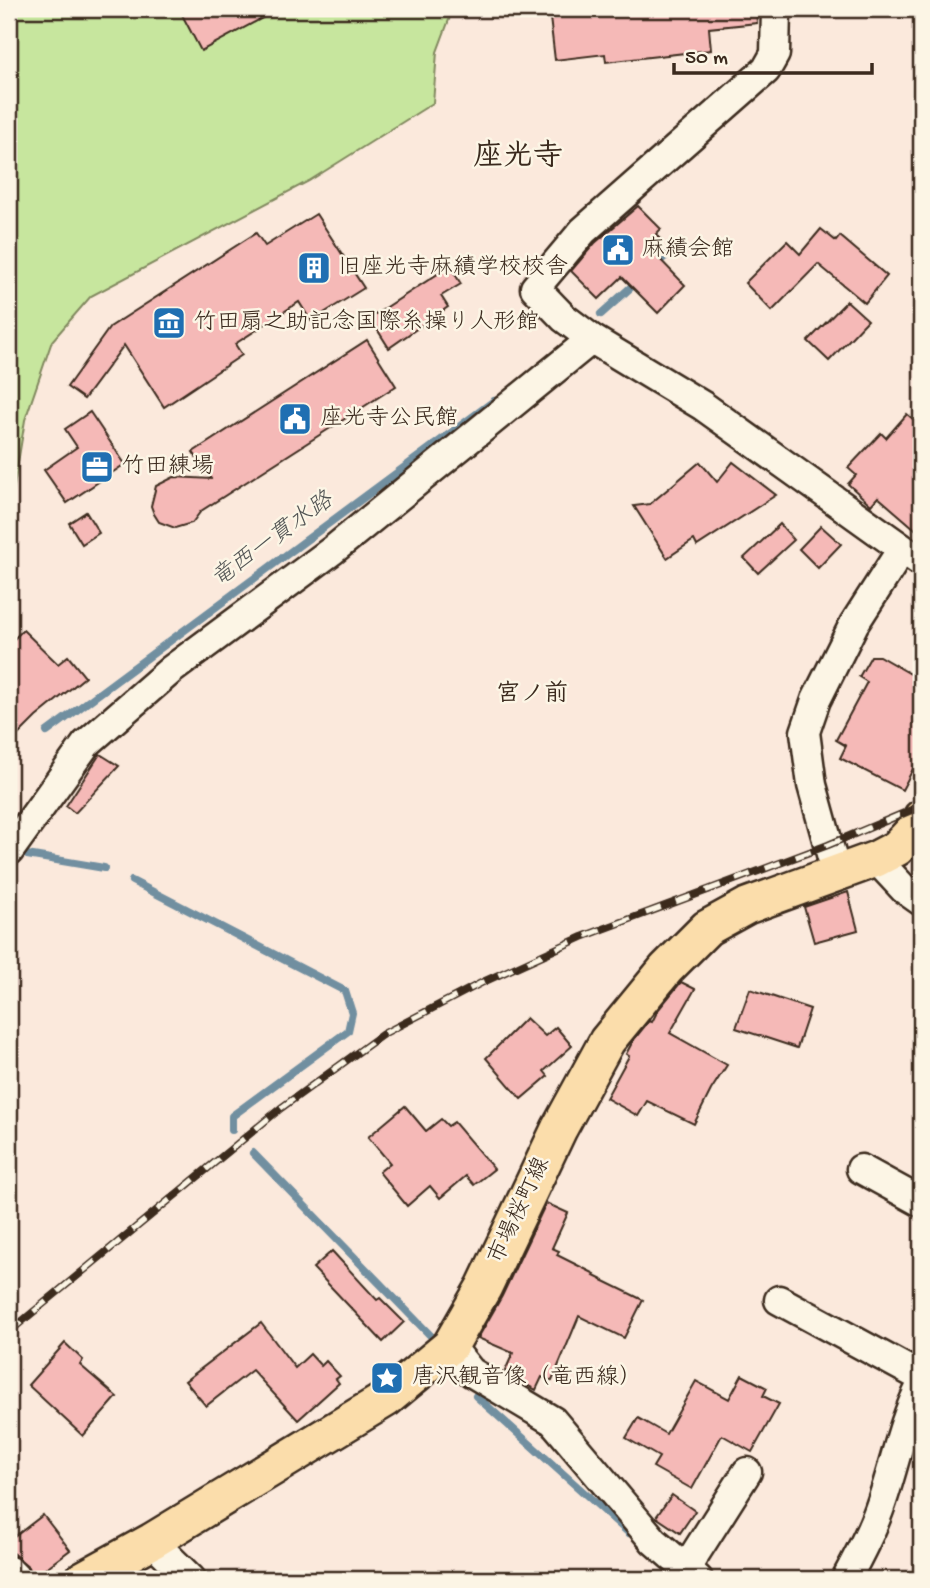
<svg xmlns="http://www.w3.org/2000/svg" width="930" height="1588" viewBox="0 0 930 1588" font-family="'Gochi Hand','Klee One',sans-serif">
<rect width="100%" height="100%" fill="#fbe9dc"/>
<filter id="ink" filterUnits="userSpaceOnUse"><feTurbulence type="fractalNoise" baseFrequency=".0143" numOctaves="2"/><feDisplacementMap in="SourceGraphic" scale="14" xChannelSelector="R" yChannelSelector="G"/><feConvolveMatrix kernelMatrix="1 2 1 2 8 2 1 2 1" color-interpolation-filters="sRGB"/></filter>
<g filter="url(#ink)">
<!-- green -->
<polygon fill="#c7e69e" stroke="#81885e" stroke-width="2" points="9,9 453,9 437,52 433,103 309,181 91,296 52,341 25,420 9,517"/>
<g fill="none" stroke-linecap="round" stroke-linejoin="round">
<!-- stream -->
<g stroke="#718fa0" stroke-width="8">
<polyline points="654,266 678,245"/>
<polyline points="601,314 639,280"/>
<polyline points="47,732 494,401"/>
<polyline points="27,855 104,868"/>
<polyline points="132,881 345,991 352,1013 348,1031 232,1116 232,1130"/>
<polyline points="253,1153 430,1335"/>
<polyline points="476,1396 629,1533"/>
</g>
</g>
<!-- building -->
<g fill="#f5b9b7" stroke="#3b2a1e" stroke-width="2">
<polygon points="179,9 279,9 201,51"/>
<polygon points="549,9 756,9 757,23 709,28 711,50 606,62 605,54 555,60"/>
<polygon points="638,206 661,229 656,234 660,239 650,249 685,285 658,313 622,277 599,299 571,271 595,243"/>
<polygon points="316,214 364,288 311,321 299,302 235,344 242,355 164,407 124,345 84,399 67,387 110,327 256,233 265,246"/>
<polygon points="821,229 836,241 840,236 887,276 865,303 818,264 772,311 745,283 787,241 800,254"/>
<polygon points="450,266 461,284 441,296 448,307 389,348 370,318"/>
<polygon points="847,301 868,320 829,361 808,341"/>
<polygon points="367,340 396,386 201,511 192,523 175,528 159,522 154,514 151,506 156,486 174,477 211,479 193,452"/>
<polygon points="90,412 125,464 67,503 44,470 77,447 65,429"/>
<polygon points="907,414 921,426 921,456 913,466 921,473 921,534 878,497 871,505 848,484 856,475 848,468 881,433 886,438"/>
<polygon points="700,462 717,482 733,462 776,495 697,546 694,540 667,558 634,506 650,504"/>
<polygon points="86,512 99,533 82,544 69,523"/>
<polygon points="780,524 794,540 758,573 744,558"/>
<polygon points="821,526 841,544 818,568 799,549"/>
<polygon points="23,630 58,664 68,656 85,677 36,717 9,744 9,644"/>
<polygon points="871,656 879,656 921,680 921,754 902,790 840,758 846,746 836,740 867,682 859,677"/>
<polygon points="100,754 119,766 75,813 66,806"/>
<polygon points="848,892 858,930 814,942 804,907"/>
<polygon points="681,982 695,989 670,1033 727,1065 711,1090 694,1124 647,1101 638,1116 606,1098 629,1056 626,1054 633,1041 649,1021 652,1022 658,1010"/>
<polygon points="750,989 810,1009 797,1048 736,1028"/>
<polygon points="526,1018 545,1036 556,1027 572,1046 544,1071 548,1076 521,1099 486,1058"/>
<polygon points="405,1106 426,1131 441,1119 448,1126 454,1122 494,1169 474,1185 466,1176 440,1198 430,1186 407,1206 379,1172 390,1163 368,1137"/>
<polygon points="546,1203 568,1213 552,1248 559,1251 557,1255 595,1274 594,1276 643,1300 624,1338 579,1316 552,1381 542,1377 536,1390 511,1377 512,1374 505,1371 513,1353 478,1338 502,1296"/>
<polygon points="332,1251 377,1300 380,1298 404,1322 383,1342 313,1268"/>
<polygon points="261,1323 295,1368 310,1354 321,1366 326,1361 340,1376 336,1379 339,1383 298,1420 252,1370 206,1406 185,1381"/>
<polygon points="65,1343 83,1360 80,1365 117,1397 83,1436 28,1385"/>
<polygon points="742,1375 767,1388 763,1396 779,1404 752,1452 722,1435 692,1489 653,1467 659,1457 626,1438 638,1418 666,1434 696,1381 729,1399"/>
<polygon points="672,1495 695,1511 680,1533 656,1517"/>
<polygon points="43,1515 70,1550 33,1578 29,1567 9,1550 9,1541"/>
</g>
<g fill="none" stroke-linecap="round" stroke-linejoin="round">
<defs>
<g id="minor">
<polyline points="776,9 775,54 766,70 583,231 535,288 564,318 592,339 703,406 921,562"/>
<polyline points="9,851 86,744 171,670 333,550 592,339"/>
<polyline points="876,859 904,889 921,901"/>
<polyline points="836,872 812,785 805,732 816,700 854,624 902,549"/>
<polyline points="861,1169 921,1202"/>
<polyline points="779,1300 921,1377"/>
<polyline points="450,1346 471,1372 553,1421 654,1541 698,1579"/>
<polyline points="152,1541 191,1579"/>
<polyline points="686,1568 747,1472"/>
<polyline points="9,1571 17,1579"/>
<path d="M846,1579c12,-22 24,-44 33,-69 15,-41 22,-85 42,-124"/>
</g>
<polyline id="major" points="83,1579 152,1541 386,1399 450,1346 484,1287 559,1129 607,1041 666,969 707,928 747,906 876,859 897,848 914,830 921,818"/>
</defs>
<!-- minor casing -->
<use href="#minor" stroke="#3b2a1e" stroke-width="33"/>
<!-- major casing -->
<use href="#major" stroke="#3b2a1e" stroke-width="40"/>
<!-- minor -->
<use href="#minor" stroke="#fcf5e5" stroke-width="28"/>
<!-- major -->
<use href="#major" stroke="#fbddab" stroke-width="35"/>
<defs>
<polyline id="rail" points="9,1332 281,1108 383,1034 483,982 582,937 828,845 921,806"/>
</defs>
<!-- rail casing -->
<use href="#rail" stroke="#3b2a1e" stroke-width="8"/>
<!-- rail -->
<use href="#rail" stroke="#fcf5e5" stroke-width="5" stroke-dasharray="16" stroke-linecap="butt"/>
</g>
</g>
<!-- icons -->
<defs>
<symbol id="civic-square" viewBox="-11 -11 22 22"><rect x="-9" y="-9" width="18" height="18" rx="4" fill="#1f6fb2" stroke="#fcf5e5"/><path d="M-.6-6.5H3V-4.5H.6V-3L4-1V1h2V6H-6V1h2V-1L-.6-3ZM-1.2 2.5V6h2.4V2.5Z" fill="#fff"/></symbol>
<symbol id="building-square" viewBox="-11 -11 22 22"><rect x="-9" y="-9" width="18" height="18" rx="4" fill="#1f6fb2" stroke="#fcf5e5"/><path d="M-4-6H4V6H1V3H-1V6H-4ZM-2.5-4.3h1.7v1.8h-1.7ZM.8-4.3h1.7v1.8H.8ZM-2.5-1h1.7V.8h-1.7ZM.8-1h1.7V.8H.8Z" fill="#fff"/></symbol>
<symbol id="museum-square" viewBox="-11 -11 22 22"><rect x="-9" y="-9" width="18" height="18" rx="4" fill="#1f6fb2" stroke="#fcf5e5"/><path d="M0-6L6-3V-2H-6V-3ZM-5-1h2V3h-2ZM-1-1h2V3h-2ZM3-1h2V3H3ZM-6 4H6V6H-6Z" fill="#fff"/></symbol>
<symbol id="office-square" viewBox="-11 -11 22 22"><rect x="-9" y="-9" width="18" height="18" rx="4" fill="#1f6fb2" stroke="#fcf5e5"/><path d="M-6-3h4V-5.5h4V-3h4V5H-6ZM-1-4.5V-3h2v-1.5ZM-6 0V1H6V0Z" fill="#fff"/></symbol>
<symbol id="sight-square" viewBox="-11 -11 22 22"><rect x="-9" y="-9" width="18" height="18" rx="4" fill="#1f6fb2" stroke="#fcf5e5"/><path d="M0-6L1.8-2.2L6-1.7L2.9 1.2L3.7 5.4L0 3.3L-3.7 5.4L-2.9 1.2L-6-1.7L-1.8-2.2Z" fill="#fff"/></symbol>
</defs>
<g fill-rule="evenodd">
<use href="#civic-square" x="599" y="231" width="38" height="38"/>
<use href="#building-square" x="295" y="249" width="38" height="38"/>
<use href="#museum-square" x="150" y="304" width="38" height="38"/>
<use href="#civic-square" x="276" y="400" width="38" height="38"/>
<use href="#office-square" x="78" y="448" width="38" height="38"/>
<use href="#sight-square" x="368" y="1359" width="38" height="38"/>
</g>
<g text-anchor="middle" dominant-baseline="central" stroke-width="5" stroke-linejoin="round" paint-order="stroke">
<!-- poi labels -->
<g font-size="23" fill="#3b2a1e" stroke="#fcf5e5" text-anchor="start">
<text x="642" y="250">麻績会館</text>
<text x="338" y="268">旧座光寺麻績学校校舎</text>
<text x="194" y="323">竹田扇之助記念国際糸操り人形館</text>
<text x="320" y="419">座光寺公民館</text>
<text x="122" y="467">竹田練場</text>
<text x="412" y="1378">唐沢観音像（竜西線）</text>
</g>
<!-- street labels -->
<g font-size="23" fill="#3b2a1e" stroke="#fcf5e5">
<text transform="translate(520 1211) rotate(-65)">市場桜町線</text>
</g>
<!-- water labels -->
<g font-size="24" font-style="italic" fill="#525454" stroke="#fcf5e5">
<text transform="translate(273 541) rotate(-36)">竜西一貫水路</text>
</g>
<!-- neighbourhood labels -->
<g font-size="24" font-weight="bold" fill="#3b2a1e" stroke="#fcf5e5">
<text x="532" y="695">宮ノ前</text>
</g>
<!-- district labels -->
<g font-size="30" font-weight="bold" fill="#3b2a1e" stroke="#fcf5e5">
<text x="518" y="158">座光寺</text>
</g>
</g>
<!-- margin -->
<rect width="930" height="1588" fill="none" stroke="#fcf5e5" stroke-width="35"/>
<rect x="18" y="18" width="895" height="1553" fill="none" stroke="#3b2a1e" stroke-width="2.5" filter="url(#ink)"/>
<!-- scale -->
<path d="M674 63v10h198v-10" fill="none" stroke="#3b2a1e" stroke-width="3.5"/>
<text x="685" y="63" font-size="21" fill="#3b2a1e" stroke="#fcf5e5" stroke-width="5" paint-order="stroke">50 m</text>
</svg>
